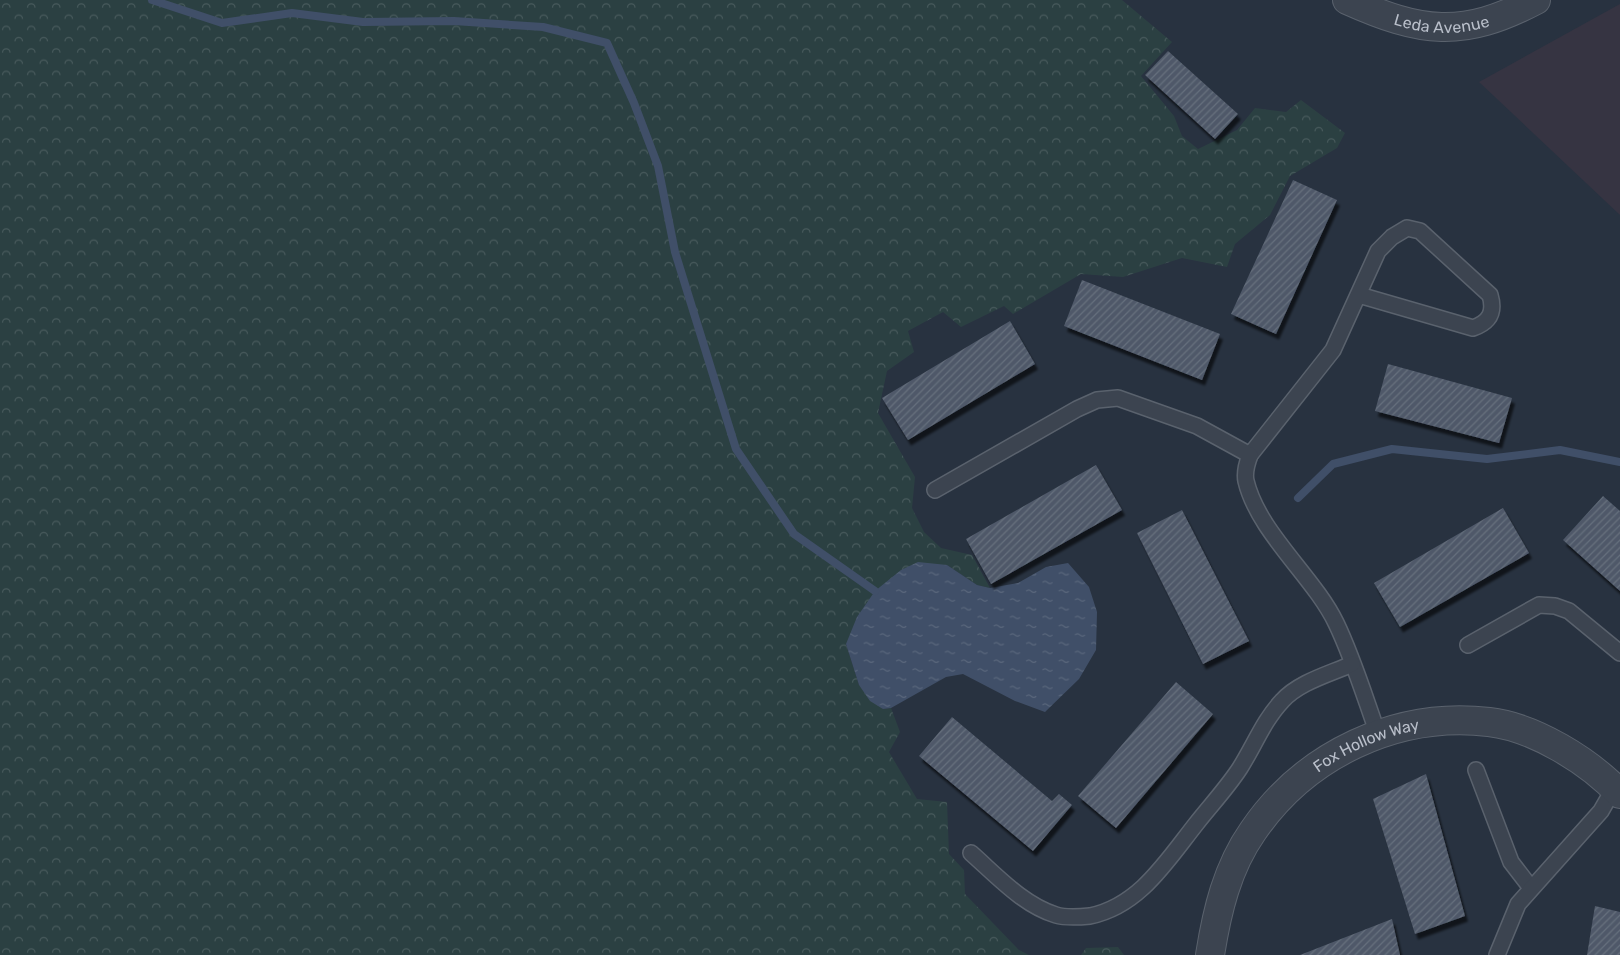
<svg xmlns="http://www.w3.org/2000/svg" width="1620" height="955" viewBox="0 0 1620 955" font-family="Rubik,sans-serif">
<defs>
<pattern id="forest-crowns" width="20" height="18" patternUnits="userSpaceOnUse" patternTransform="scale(1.25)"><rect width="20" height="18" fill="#2b4042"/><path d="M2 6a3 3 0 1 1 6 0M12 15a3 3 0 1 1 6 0" fill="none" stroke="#485a5c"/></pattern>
<pattern id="water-ripples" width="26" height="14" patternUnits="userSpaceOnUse" patternTransform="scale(1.25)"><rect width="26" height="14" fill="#404f68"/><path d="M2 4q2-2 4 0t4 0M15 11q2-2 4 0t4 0" fill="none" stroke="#5a677c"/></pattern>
<pattern id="building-hatch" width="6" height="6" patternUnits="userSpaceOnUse" patternTransform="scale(1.25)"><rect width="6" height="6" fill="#4f5969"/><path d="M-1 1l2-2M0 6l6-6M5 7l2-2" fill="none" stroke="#666f7d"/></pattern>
<filter id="shadow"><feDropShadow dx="3" dy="5.5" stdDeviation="1" flood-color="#0009"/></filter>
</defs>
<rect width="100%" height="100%" fill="#283240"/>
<!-- medical -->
<polygon fill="#363442" points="1620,4 1620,215 1479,82"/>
<!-- forest -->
<g fill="url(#forest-crowns)">
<polygon points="0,0 1122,0 1172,42 1141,76 1174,116 1182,136 1198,149 1237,130 1255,108 1286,112 1301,100 1345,133 1337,148 1290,176 1270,215 1235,244 1227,267 1182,258 1123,277 1081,274 1013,314 1004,306 961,327 943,312 908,331 914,352 887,371 878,413 915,477 912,508 924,532 941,548 972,555 990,588 977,585 947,565 846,644 859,685 883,709 891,708 900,732 889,752 917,799 947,802 949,854 964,870 965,894 1019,950 1029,955 0,955"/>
<polygon points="1118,947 1124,955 1081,955 1086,948"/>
</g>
<!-- water -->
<polygon fill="url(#water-ripples)" points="918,562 947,565 977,585 990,588 1018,583 1046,567 1068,563 1089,587 1097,612 1096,650 1079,679 1045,712 1015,701 963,674 946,677 891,708 883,709 870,701 859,685 846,644 857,617 875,591 901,570"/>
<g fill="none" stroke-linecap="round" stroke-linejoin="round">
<!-- stream -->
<g stroke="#404f68" stroke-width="8">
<polyline points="152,0 222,23 292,13 363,22 454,21 543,27 607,43 634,103 658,166 675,252 736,449 794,534 875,591"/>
<polyline points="1298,498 1333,464 1392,449 1487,459 1560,450 1620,462"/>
</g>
</g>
<!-- building -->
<g fill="url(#building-hatch)" filter="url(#shadow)">
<polygon points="1168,51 1238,114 1215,139 1145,75"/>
<polygon points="1293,180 1337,200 1276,334 1231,314"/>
<polygon points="1082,280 1220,334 1202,380 1064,326"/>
<polygon points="1010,321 1035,364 908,440 882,398"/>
<polygon points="1388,364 1512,398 1499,443 1375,411"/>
<polygon points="1096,465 1122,510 991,584 966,539"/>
<polygon points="1603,496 1620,511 1620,591 1563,540"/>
<polygon points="1503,508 1529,553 1400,627 1374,583"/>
<polygon points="1182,510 1249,641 1203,664 1137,533"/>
<polygon points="1176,682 1213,714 1116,828 1078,796"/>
<polygon points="952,717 1052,801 1059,794 1072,805 1033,851 919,756"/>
<polygon points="1426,774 1465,916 1415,934 1373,799"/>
<polygon points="1595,906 1620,912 1620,955 1587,955"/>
<polygon points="1392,919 1400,955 1300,955"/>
</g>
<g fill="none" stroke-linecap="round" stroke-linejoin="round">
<defs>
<g id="service">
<path d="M1250,455l83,-105 45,-99 14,-14 15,-9 13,3 70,64c5,17 0,27 -17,33l-114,-33"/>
<path d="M935,490l142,-81 20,-9 21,-2 79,28 53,29c-3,8 -6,17 -4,26 12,51 68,96 90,142 17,35 29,75 42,111"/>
<polyline points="1468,645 1539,605 1555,606 1569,611 1620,653"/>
<polyline points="1476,770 1511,862 1531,888"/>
<path d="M971,853c25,22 52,52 85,62 10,3 23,2 34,1 49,-10 76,-54 106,-92 14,-18 31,-36 44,-56 14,-22 24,-48 42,-67 17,-19 48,-27 70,-37"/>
<polyline points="1497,955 1518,904 1601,811 1617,783"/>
</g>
<g id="minor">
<path id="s1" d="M1347,0c74,33 115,39 189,0"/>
<path id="s2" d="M1210,955c7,-44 17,-87 43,-124 52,-76 143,-120 236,-109 45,5 100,39 131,72"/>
</g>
</defs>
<!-- service casing -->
<use href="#service" stroke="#5a626d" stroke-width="18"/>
<!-- minor casing -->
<use href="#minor" stroke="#5a626d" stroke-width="30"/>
<!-- service -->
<use href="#service" stroke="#3c4450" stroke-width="15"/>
<!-- minor -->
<use href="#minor" stroke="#3c4450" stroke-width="28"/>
</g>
<g text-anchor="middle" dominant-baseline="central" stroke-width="5" stroke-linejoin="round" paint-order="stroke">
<!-- street labels -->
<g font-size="16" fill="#b9bfca" stroke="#212935">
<text stroke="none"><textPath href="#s1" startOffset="99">Leda Avenue</textPath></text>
<text stroke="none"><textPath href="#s2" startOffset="278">Fox Hollow Way</textPath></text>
</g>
</g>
</svg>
